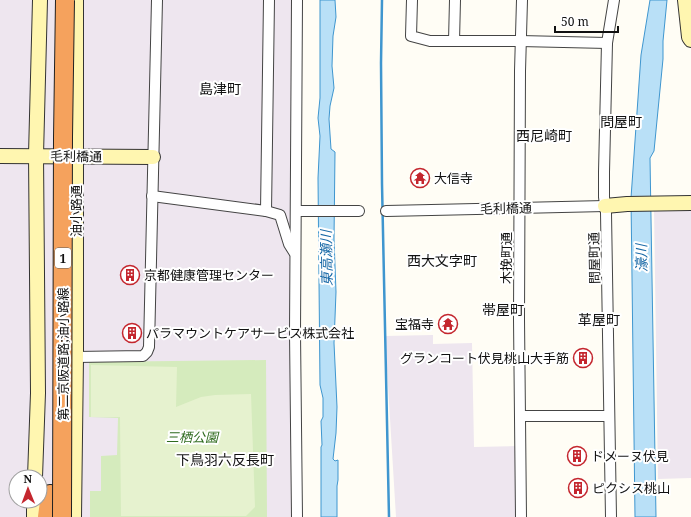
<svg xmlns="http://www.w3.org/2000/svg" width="691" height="517" viewBox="0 0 691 517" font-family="'Noto Serif','Noto Sans JP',serif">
<rect width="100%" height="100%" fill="#fffdf5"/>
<!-- industrial -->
<g fill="#eee6ef" fill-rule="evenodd">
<path d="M0,0h303l-11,517h-292zM16,477h24v24h-24z"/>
<polygon points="691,208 691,478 658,479 654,209"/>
<polygon points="433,335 433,344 472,343 474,447 519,446 518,517 396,517 385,336"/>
</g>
<!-- green -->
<polygon fill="#d5ebbd" points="266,360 267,517 90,517 90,491 101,491 101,456 117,455 118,418 89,417 89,362"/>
<!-- pitch -->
<polygon fill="#e6f2cf" points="91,365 177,367 176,407 201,397 215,395 251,394 255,507 246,516 121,516 120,417 91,417"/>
<!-- water -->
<g fill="#b9e0f7" stroke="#3f96cf">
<polygon points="320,0 335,0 336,17 333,36 332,66 334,88 330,106 329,119 331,149 335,152 334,239 336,292 334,343 337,407 336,433 333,459 335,461 338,460 338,480 337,486 337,517 321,517 321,447 322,445 321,421 323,417 323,398 320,385 318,178 320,136 318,118 320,98"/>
<polygon points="650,0 667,0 663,41 663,59 654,151 650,158 656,517 635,517 631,198 641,55"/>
</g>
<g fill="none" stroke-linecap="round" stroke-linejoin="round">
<!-- stream -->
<polyline stroke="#3f96cf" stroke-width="2.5" points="382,0 381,63 382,184 389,517"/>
<defs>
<g id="street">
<polyline points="297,0 295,333 297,517"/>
<polyline points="412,0 411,36 430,41 520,41 607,43"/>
<polyline points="454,41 455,0"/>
<polyline points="152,196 266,211 280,215 289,244 294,252"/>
<polyline points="266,211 269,0"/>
<polyline points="296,211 359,211"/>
<polyline points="386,211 605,206"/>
<polyline points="76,357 143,356 147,352 149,347 157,0"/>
<polyline points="520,416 609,416"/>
<polyline points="521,517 519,319 520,71 522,0"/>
<polyline points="611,517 606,213 604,197 604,172 607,43 614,0"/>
</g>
<g id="secondary">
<polyline points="685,0 689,37 691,40"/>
<polyline points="0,156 153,157"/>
<polyline points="605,206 627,204 691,203"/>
<polyline points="35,477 38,393 36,155 40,0"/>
<polyline points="34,517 34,501"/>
<polyline points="74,517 76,357 76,0"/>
</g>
<polyline id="highway" points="47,517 50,494"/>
</defs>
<!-- street casing -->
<use href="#street" stroke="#444" stroke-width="12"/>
<!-- secondary casing -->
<use href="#secondary" stroke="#333" stroke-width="16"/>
<!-- highway casing -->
<use href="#highway" stroke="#222" stroke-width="20"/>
<!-- street -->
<use href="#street" stroke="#fff" stroke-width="10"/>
<!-- secondary -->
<use href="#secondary" stroke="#fff6b0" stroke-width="14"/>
<!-- highway -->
<use href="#highway" stroke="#f5a25d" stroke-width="18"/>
<defs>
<polyline id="highway-bridge" points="62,517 63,137 65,0"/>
</defs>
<!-- highway-bridge casing -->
<use href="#highway-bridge" stroke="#222" stroke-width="20" stroke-linecap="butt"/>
<!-- highway-bridge -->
<use href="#highway-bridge" stroke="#f5a25d" stroke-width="18"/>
</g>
<!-- icons -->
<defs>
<symbol id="temple-ring" viewBox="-11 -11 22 22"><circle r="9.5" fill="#fff" stroke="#c4262e" stroke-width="1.5"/><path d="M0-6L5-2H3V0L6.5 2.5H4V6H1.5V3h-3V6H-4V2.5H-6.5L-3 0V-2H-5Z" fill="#c4262e"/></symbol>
<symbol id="building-ring" viewBox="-11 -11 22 22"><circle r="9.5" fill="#fff" stroke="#c4262e" stroke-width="1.5"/><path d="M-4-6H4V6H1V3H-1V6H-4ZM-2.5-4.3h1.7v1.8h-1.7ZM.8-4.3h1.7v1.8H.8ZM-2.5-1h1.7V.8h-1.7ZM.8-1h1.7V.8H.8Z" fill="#c4262e"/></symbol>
</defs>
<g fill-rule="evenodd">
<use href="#temple-ring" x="409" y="167" width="22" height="22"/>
<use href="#building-ring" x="119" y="264" width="22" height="22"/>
<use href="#temple-ring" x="437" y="313" width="22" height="22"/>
<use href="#building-ring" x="121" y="322" width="22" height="22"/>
<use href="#building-ring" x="572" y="347" width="22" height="22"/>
<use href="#building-ring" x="566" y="445" width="22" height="22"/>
<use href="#building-ring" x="567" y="477" width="22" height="22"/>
</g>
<g text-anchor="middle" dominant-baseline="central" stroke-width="4" stroke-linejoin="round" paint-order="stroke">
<!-- shield labels -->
<rect fill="#fff" stroke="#585858" stroke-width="1" x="55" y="248" width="16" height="20" rx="3"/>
<g font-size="12" font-weight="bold" fill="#111">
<text x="63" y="258">1</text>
</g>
<!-- street labels -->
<g font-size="13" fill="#111" stroke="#fff">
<text transform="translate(76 156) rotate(1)">毛利橋通</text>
<text transform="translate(506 208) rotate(-1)">毛利橋通</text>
<text transform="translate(76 211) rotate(-90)">油小路通</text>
<text transform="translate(506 258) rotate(-90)">木挽町通</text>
<text transform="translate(594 258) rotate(-91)">問屋町通</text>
<text transform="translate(63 354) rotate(-90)">第二京阪道路;油小路線</text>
</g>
<!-- poi labels -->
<g font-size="13" fill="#111" stroke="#fff" text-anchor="start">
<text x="434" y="178">大信寺</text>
<text x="144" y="275">京都健康管理センター</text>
<text x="434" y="324" text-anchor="end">宝福寺</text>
<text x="146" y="333">パラマウントケアサービス株式会社</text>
<text x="569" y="358" text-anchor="end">グランコート伏見桃山大手筋</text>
<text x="591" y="456">ドメーヌ伏見</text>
<text x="592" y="488">ピクシス桃山</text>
</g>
<!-- park labels -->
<g font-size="13" font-style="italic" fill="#2f6b1f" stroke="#fff">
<text x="192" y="437">三栖公園</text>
</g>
<!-- neighbourhood labels -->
<g font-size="14" fill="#111" stroke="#fff">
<text x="220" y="88">島津町</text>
<text x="621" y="121">問屋町</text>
<text x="544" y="135">西尼崎町</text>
<text x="442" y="260">西大文字町</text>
<text x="503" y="309">帯屋町</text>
<text x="599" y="319">革屋町</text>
<text x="225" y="459">下鳥羽六反長町</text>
</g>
<!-- water labels -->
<g font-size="14" font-style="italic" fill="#1768a6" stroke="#fff">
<text transform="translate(326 258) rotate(-91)">東高瀬川</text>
<text transform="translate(641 258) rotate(-91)">濠川</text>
</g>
</g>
<!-- north arrow -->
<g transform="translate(28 489) rotate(359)"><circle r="19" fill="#ffffff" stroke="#a0a0a0"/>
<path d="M0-3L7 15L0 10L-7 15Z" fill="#c4262e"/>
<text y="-6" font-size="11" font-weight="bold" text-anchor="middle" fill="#111111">N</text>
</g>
<!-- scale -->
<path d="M555 26v6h63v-6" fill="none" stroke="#111111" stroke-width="2"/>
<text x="561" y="26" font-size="12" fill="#111111" stroke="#ffffff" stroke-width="3" paint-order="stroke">50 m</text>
</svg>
